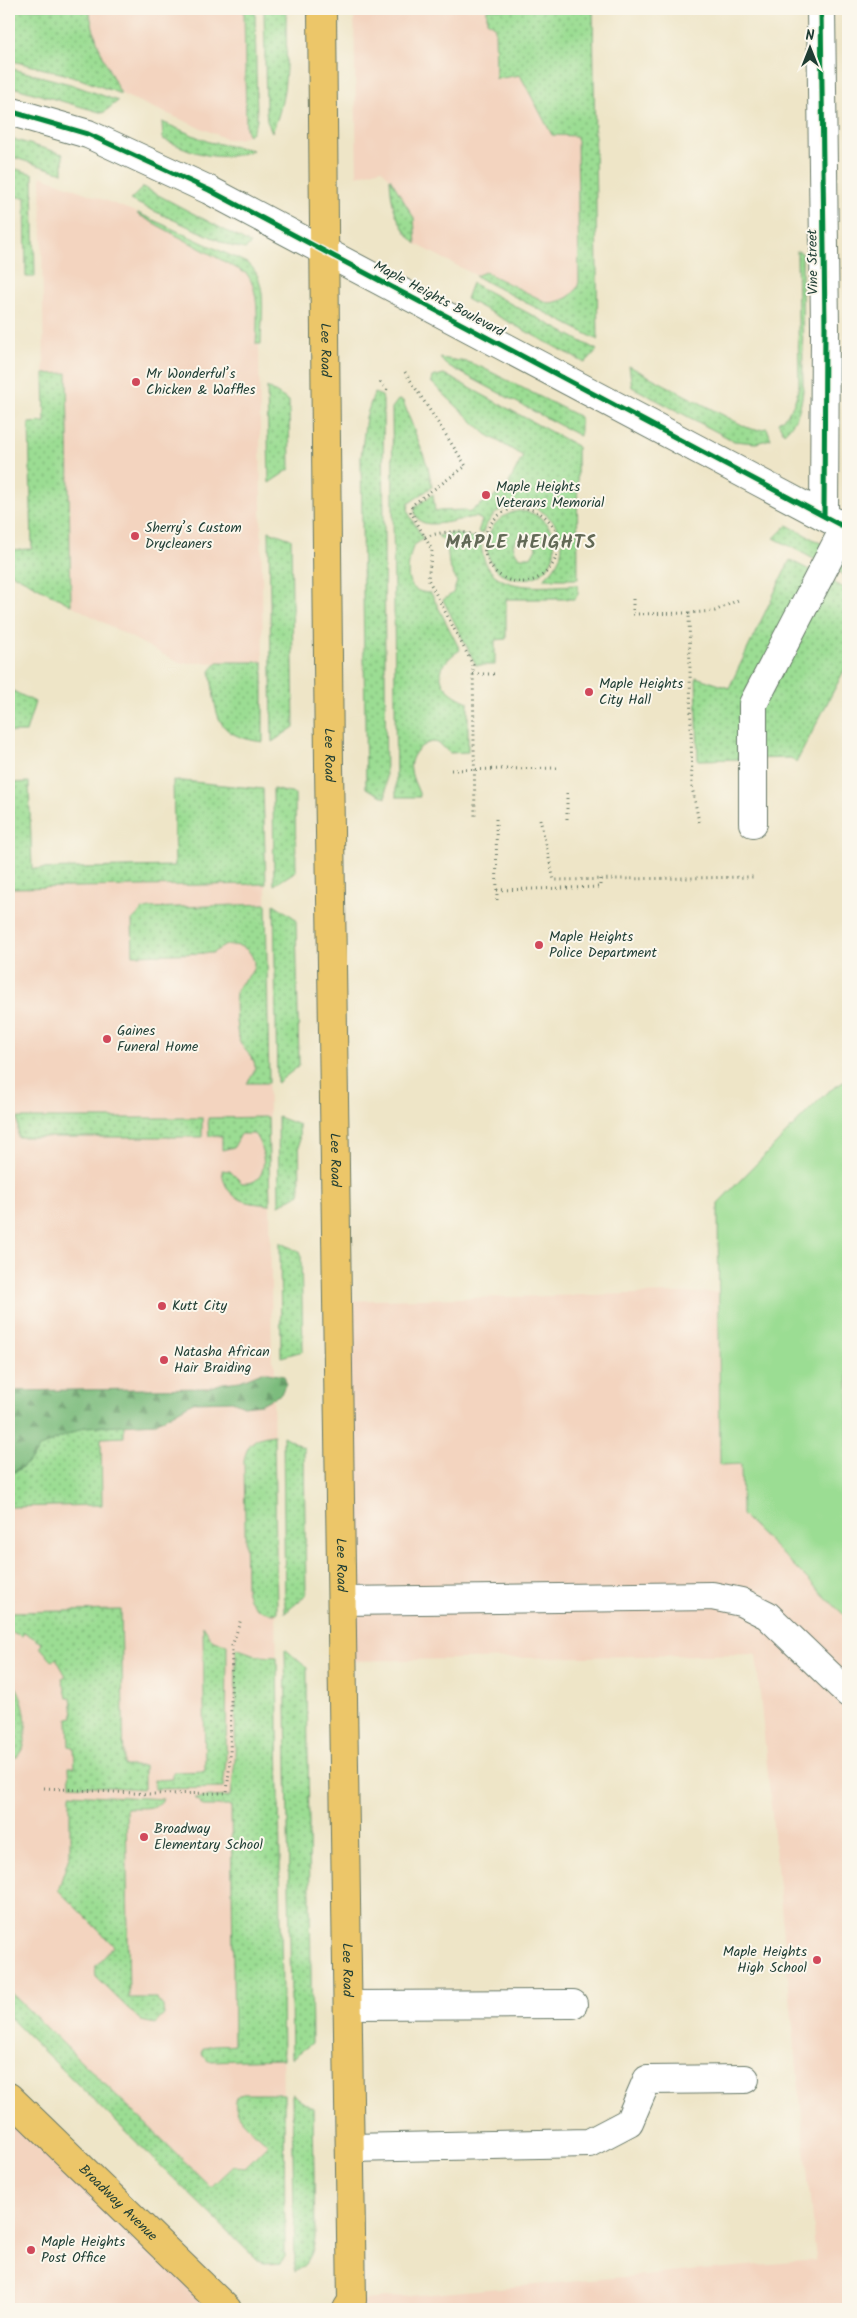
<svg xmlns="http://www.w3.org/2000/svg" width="857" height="2318" viewBox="0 0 857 2318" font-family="Kalam,sans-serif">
<defs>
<pattern id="grass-dots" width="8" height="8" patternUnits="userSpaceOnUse" patternTransform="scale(1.25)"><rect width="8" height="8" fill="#9bdd93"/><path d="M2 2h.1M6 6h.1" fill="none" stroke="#7eb479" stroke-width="1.8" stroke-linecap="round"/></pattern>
<pattern id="forest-firs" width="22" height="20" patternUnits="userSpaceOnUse" patternTransform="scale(1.25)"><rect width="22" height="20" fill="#7cbc7d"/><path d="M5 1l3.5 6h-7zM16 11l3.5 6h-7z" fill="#659a67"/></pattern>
</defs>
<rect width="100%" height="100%" fill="#fbf7ec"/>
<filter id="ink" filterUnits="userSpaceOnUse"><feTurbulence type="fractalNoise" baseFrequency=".02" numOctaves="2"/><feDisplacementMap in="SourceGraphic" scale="10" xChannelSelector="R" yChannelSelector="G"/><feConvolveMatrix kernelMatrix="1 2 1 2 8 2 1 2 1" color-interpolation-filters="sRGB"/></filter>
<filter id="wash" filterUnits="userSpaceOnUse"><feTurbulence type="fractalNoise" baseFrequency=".0096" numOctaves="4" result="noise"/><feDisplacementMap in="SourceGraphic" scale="20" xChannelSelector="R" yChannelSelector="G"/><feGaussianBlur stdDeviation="1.12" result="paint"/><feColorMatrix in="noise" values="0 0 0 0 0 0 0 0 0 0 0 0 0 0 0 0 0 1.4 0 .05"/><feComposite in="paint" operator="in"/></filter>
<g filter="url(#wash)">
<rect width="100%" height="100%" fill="#eee5c7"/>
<!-- built -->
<g fill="#f3d4bf">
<polygon points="9,9 255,9 257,120 255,126 252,132 239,139 227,139 121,94 72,76 9,60"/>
<polygon points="354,9 593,9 598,340 416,244 414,218 390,178 381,169 357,176"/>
<polygon points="41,176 138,213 249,264 258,275 261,290 261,344 259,344 263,662 179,663 71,605 67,374 44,374"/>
<polygon points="266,884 272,1360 275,1367 273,1388 285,2248 285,2257 280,2263 273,2265 264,2264 257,2260 9,2017 9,888"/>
<polygon points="848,1079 848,2309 347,2309 352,2301 816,2260 756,1654 343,1661 337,1301 718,1292 718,1203 826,1093"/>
<polygon points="9,2097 227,2309 9,2309"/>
</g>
<!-- grass -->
<g fill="url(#grass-dots)" stroke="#5d8d64" fill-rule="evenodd">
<path d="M9,9h80c5,31 17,56 32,85l-49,-18 -63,-16z"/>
<polygon points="244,9 255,9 257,120 252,132 248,135 246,128"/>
<path d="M264,9h22c0,42 4,84 -14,123l-5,-11 -1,-13z"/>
<path d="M487,9h106l5,331 -123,-64 10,-4 63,31c14,-1 28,-7 31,-21l-2,-146 -25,-1 -32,-60 -24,4 -1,-52 -8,-6z"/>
<polygon points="9,68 70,84 118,101 103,113 9,86"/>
<path d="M162,122l47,20 44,8c-35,14 -58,3 -90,-11z"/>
<polygon points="9,138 63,154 63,173 9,156"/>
<polygon points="9,167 33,174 35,277 26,277 25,197 9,197"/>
<path d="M390,178l24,40 2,26c-20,-20 -25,-39 -26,-66z"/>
<polygon points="143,187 251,244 245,249 231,246 130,200"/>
<path d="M138,213l111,51c20,18 12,55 12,80h-5c1,-22 4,-52 -9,-70l-110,-60z"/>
<path d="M797,251l5,2 1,138c-2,16 -6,31 -19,42l-6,-11c14,-8 18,-22 21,-37z"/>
<polygon points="472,283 597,350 585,363 466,299"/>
<polygon points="440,358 467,362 481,367 580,417 580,436 445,364"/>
<polygon points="629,366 748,428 756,430 767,428 771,439 756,443 734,441 632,387"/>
<polygon points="67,373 71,605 9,572 9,550 32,549 29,423 45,422 44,374"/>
<path d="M444,374l133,72 1,133h-35c58,-46 -34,-114 -61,-45l-4,-2 4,-12 -6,-3c-15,0 -64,21 -61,-10l18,-13 2,17 31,-1 2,3 42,-27 -1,-3 14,-27 -37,-22 -55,-52 1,-5z"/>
<polygon points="267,387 289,401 290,469 269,483"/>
<polygon points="374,393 382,396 383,401 386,798 366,788 361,457 366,417"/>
<path d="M398,400l5,1 25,66 4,20 -23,16 -1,9 15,27 -10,7c-6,21 -12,47 18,47l29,57c-30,19 -23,39 8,52v50l-18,1c-5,-4 -10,-11 -17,-11 -13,1 -25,16 -22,28 1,10 7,18 9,27h-24l-4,-389z"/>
<path d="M518,511c46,0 49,65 6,68 -44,3 -52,-58 -6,-68zM524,535l9,4 3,9 -5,9h-10l-5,-3 -3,-9 6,-9z"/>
<polygon points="787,525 848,558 848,577 774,538"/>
<polygon points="269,531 291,539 294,727 272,742"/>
<path d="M452,533l29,6c0,58 57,47 97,46v9l-3,5h-69v40l-11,1v25h-19l-33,-65 10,-7 4,-11 -8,-17 -2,-21 -9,-8z"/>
<polygon points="790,560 848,590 848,663 796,763 791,758 698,760 696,677 729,688"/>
<path d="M218,662h45v80c-52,-7 -45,-27 -53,-71z"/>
<polygon points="9,689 35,702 26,732 9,732"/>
<polygon points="173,780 263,789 266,884 9,888 9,783 29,782 32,869 175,866"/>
<polygon points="273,789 295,794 296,871 274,885"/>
<path d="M266,904l3,179h-22c20,-25 -4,-26 -9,-47 -2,-12 -4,-31 -2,-43 2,-14 28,-20 14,-40 -6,-8 -15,-8 -24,-8l-14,8 -79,2 -1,-35 10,-10 8,-2z"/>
<polygon points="274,904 296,919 299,1062 299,1066 277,1083"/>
<path d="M268,1117l2,88c-26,-2 -45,-5 -48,-35l8,1 12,12c29,3 24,-35 12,-49h-13l-7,13 -12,3v-14h-13l-1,-18z"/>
<polygon points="278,1117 299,1125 300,1194 279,1205"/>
<rect x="18" y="1118" width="184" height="19"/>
<polygon points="280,1242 301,1253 303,1351 281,1357"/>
<path d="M124,1423v14l-23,1 1,67 -93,2v-33c17,-4 21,-20 32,-28 23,-17 55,-23 83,-23z"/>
<path d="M274,1435l3,178c-18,0 -28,-7 -31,-24l-2,-129c4,-19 12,-23 30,-25z"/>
<polygon points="283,1436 304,1448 306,1595 285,1613"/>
<polygon points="121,1610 124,1766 144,1766 144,1789 70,1785 69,1767 75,1767 74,1747 69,1746 68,1718 73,1717 71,1697 67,1697 62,1678 66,1676 56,1658 52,1661 40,1647 42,1643 24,1632 22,1636 9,1631 9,1612"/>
<polygon points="203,1626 213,1641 227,1644 226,1760 223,1788 154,1789 154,1780 173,1779 173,1772 205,1771"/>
<path d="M236,1648l22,8 19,1 6,402 -75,2 -7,-7c2,-13 23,-8 33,-10l-3,-238h-28l-8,-8 36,-2 4,-36z"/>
<polygon points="285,1649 307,1668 307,1679 312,2043 292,2058"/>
<path d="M9,1679c16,11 21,52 14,70 -2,6 -8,10 -14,12z"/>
<path d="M70,1794l93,5c-7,12 -24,8 -37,9l3,190h27l7,8 1,9 -9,9 -14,-3 -45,-44 -1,-10 19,-21 -56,-56 12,-36z"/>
<path d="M9,1991l202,196 22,-21 12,1 23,-23c-12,-12 -41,-30 -30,-48l5,-2h41l1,154v9l-5,6 -16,1 -7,-4 -248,-243z"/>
<path d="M292,2094l21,14 2,129c-1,15 -7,28 -20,35z"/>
</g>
<!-- forest -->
<polygon fill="url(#forest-firs)" stroke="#4e7c58" points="262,1372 284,1376 286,1383 281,1394 261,1404 244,1406 232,1401 193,1402 156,1423 85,1427 40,1447 33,1458 21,1468 9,1474 9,1391 207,1388 223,1383 240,1381"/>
<!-- garden -->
<polygon fill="#9bdd93" stroke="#5d8d64" points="848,1079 848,1619 742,1515 741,1464 720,1465 718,1203 826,1093"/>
</g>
<g filter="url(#ink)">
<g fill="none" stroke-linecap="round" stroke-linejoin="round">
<defs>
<g id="minor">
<polyline points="821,9 825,327 824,516"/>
<polyline points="9,111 88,134 209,190 848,529"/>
<polyline points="753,823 753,704 845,527"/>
<polyline points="343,1601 712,1596 741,1602 767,1615 848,1693"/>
<polyline points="348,2005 573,2004"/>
<polyline points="350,2148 589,2143 629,2122 647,2080 745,2079"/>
</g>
<g id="major">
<path id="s1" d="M322,9l7,756 23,1536 -5,8"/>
<path id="s2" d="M9,2097l218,212"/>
</g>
</defs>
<!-- minor casing -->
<use href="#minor" stroke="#677867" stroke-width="30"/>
<!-- major casing -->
<use href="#major" stroke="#677867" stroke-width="30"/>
<!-- path -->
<g stroke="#677867" stroke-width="3" stroke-dasharray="1 4" stroke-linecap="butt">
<polyline points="405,372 466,466 412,505 411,512 432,550 428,579 473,665 475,819"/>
<polyline points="380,382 390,393"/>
<circle cx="521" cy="545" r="37"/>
<path d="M425,537c21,-7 38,-7 59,1"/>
<polyline points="633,599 633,614 689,613"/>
<polyline points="473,674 495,674"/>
<polyline points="451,770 557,768"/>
<polyline points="567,793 567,822"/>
<polyline points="496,819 497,900"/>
<polyline points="540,819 554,880 754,877"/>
<polyline points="699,822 692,787 689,613 715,611 738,600"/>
<polyline points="497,890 600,887 600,879"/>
<polyline points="44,1788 150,1794 227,1793 230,1760 232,1646 241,1619"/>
</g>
<!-- minor -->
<use href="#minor" stroke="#fff" stroke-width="28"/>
<!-- major -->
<use href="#major" stroke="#ecc669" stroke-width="28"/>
<defs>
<g id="cycleway">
<polyline points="821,9 825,327 824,516"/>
<polyline points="9,111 88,134 209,190 848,529"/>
</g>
</defs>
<!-- cycleway casing -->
<use href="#cycleway" stroke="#fbf7ec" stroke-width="8"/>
<!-- cycleway -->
<use href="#cycleway" stroke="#00873e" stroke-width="5"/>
</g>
</g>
<!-- markers -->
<g fill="#d1495b" stroke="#fbf7ec" stroke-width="2">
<circle cx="136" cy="382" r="5"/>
<circle cx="486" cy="495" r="5"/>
<circle cx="135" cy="536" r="5"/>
<circle cx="589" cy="692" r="5"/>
<circle cx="539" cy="945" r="5"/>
<circle cx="107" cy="1039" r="5"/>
<circle cx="162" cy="1306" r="5"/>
<circle cx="164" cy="1360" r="5"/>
<circle cx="144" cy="1837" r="5"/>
<circle cx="817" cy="1960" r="5"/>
<circle cx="31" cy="2250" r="5"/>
</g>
<g text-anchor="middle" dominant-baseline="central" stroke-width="4" stroke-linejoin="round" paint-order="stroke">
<!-- street labels -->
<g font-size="14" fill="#1f3d34" stroke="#fbf7ec">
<text transform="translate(813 262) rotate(-91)">Vine Street</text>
<text transform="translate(439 299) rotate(28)">Maple Heights Boulevard</text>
<text stroke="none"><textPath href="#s1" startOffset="341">Lee Road</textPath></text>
<text stroke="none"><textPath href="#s1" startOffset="746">Lee Road</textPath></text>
<text stroke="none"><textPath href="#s1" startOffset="1151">Lee Road</textPath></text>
<text stroke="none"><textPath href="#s1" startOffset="1556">Lee Road</textPath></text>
<text stroke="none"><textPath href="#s1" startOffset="1961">Lee Road</textPath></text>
<text stroke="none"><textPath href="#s2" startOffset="152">Broadway Avenue</textPath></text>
</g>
<!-- poi labels -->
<g font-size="14" fill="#1f3d34" stroke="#fbf7ec" text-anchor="start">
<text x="146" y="374">Mr Wonderful’s<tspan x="146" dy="16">Chicken &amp; Waffles</tspan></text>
<text x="496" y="487">Maple Heights<tspan x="496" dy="16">Veterans Memorial</tspan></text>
<text x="145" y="528">Sherry’s Custom<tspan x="145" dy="16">Drycleaners</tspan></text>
<text x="599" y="684">Maple Heights<tspan x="599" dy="16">City Hall</tspan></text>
<text x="549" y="937">Maple Heights<tspan x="549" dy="16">Police Department</tspan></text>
<text x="117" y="1031">Gaines<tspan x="117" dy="16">Funeral Home</tspan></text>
<text x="172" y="1306">Kutt City</text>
<text x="174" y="1352">Natasha African<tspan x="174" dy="16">Hair Braiding</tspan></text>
<text x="154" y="1829">Broadway<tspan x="154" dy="16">Elementary School</tspan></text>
<text x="807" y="1952" text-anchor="end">Maple Heights<tspan x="807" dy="16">High School</tspan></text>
<text x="41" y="2242">Maple Heights<tspan x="41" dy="16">Post Office</tspan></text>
</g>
<!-- district labels -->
<g font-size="19" font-weight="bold" letter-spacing="1" fill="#626956" stroke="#fbf7ec">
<text x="521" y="543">MAPLE HEIGHTS</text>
</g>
</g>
<!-- margin -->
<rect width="857" height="2318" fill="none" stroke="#fbf7ec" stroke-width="30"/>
<!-- north arrow -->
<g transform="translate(810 48)" stroke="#fbf7ec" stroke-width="4" paint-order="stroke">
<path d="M0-4L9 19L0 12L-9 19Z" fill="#1f3d34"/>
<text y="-8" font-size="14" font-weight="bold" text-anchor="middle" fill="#1f3d34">N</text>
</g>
</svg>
